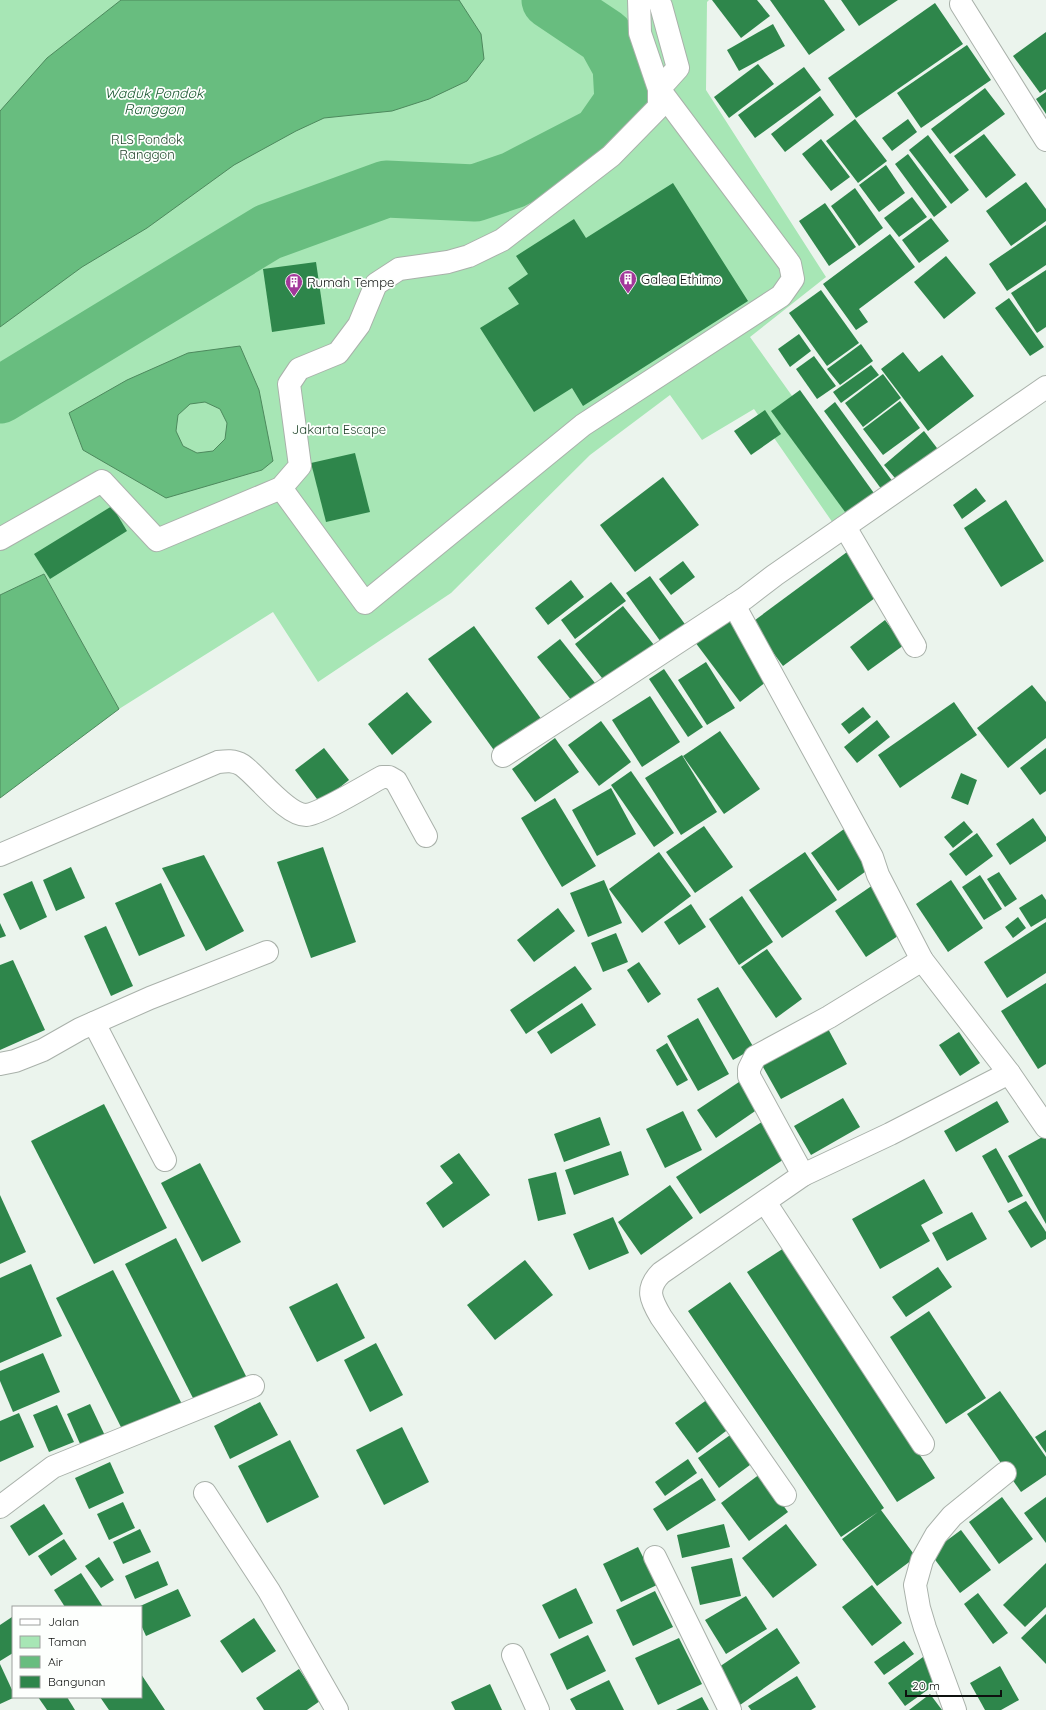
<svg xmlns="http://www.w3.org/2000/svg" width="1046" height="1710" viewBox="0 0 1046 1710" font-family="Quicksand,sans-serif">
<rect width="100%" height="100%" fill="#ebf4ed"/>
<!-- green -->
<polygon fill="#a7e6b5" points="0,0 709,0 707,2 706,90 826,277 750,337 867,501 835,526 754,409 702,440 670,395 590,455 451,593 318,682 273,612 119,709 44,574 0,595"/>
<!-- water -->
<g fill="#68bd7f" stroke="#4d895d" fill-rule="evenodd">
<polygon points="121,0 459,0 481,34 484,59 467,81 429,99 392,111 324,118 296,131 234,165 147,228 82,267 0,327 0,111 47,58"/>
<path d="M240,346l19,44 14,71 -11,9 -96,28 -83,-48 -14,-37 58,-33 61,-27zM205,402l15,7 7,14 -2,16 -12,12 -16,2 -14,-7 -7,-15 2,-16 12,-11z"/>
<polygon points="44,574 119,709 0,798 0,595"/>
</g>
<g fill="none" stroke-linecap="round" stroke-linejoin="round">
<!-- river -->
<polyline stroke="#68bd7f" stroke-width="57" points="0,395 268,232 386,189 475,193 513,180 600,135 623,102 621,66 605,37 550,0"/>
</g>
<!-- building -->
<g fill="#2e864b">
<polygon points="712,0 757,0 770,16 741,38"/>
<polygon points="770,0 824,0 845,30 809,55"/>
<polygon points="841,0 898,0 859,26"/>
<polygon points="935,3 963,44 856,118 828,78"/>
<polygon points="773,24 785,46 739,71 727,50"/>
<polygon points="1046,32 1046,89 1040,93 1013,56"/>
<polygon points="967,45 991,80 921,128 897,93"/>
<polygon points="758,64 774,84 729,118 714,97"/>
<polygon points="804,67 821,90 755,138 738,115"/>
<polygon points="985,88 1005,114 950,154 931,129"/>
<polygon points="1046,92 1046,114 1036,99"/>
<polygon points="820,96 834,115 785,152 771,134"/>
<polygon points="855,119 887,161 858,183 826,141"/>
<polygon points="908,119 917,132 892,151 882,138"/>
<polygon points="984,134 1016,175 986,198 954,156"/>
<polygon points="928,135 969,190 951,204 909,150"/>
<polygon points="821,139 850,177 831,191 802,154"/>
<polygon points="908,154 947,207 934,217 895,164"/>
<polygon points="886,165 905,193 879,212 859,185"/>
<polygon points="1026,182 1046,209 1046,221 1011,246 986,211"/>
<polygon points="673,183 748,301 583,406 572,388 534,412 480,328 519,304 508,288 528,274 516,256 574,219 586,238"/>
<polygon points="855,188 883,228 859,246 831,206"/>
<polygon points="912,197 927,217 899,237 884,218"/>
<polygon points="825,203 856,247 829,266 799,221"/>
<polygon points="931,218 949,241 919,263 902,240"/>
<polygon points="1046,225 1046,265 1007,291 989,264"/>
<polygon points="890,234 915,267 859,309 868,322 856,330 823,284"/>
<polygon points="946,256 976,293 944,319 914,282"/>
<polygon points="316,262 325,324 272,332 263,269"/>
<polygon points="1046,270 1046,327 1037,333 1011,293"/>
<polygon points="821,290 859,343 827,366 789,313"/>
<polygon points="1009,298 1044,347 1030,356 995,308"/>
<polygon points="799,334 811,351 790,367 778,349"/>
<polygon points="861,344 873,361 840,385 827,369"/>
<polygon points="903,352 919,372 942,355 974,396 928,431 881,369"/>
<polygon points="814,356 836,386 817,399 796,369"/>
<polygon points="871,365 879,375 841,403 833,392"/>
<polygon points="883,374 901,398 863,427 845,403"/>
<polygon points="800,390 876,496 848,516 771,411"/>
<polygon points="900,401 920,428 883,455 863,429"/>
<polygon points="835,402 893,482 882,490 824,411"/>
<polygon points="765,410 781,434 751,455 734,431"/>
<polygon points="924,431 940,452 900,484 884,465"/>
<polygon points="355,453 370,512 326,522 311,463"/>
<polygon points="663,477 699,525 635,572 600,525"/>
<polygon points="976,488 986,501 962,519 953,505"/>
<polygon points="1006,500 1044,561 1001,587 964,528"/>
<polygon points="112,506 127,531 50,579 34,554"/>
<polygon points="847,552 879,595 783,666 751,623"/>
<polygon points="683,561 695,577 671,595 659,579"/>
<polygon points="650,576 687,627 663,645 626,593"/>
<polygon points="571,580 584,597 548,625 535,608"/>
<polygon points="611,582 626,601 575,639 561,620"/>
<polygon points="623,606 654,645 606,683 575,644"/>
<polygon points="727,618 771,678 740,702 695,642"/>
<polygon points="885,620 904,645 868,671 850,647"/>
<polygon points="474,626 542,720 496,753 428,659"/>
<polygon points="560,639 595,683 572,701 537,657"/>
<polygon points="706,662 735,708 707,725 678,680"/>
<polygon points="664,669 703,727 688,737 649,679"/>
<polygon points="1032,685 1046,702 1046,738 1008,768 977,728"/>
<polygon points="407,692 432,722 392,755 368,724"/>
<polygon points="650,696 680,742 642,767 612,720"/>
<polygon points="954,702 977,735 900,788 878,755"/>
<polygon points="863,707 871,717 849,734 841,724"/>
<polygon points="877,720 890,737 857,763 844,747"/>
<polygon points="601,721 631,762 599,786 568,745"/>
<polygon points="720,731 760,789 724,814 683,756"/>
<polygon points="555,738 579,772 535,802 512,769"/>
<polygon points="324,748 349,780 320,803 295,770"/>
<polygon points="1046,748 1046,791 1040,795 1020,768"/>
<polygon points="682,755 717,812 681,835 645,778"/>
<polygon points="631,771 674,833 654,847 611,785"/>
<polygon points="961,773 977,780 968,805 951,798"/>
<polygon points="611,788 636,834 597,856 572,810"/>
<polygon points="555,798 596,866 562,887 521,818"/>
<polygon points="1033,818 1046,837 1046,841 1010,865 996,844"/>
<polygon points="964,821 973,832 953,848 944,837"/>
<polygon points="704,826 733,867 695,893 666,852"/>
<polygon points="844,829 872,867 838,891 811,853"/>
<polygon points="977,833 993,856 966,876 949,854"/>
<polygon points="323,847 356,942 311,958 277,862"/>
<polygon points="659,852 691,896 642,933 609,889"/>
<polygon points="805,852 837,900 782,938 749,890"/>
<polygon points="204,855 244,931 206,951 162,868"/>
<polygon points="71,867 85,898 56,911 43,880"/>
<polygon points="999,872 1017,899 1005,907 987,879"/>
<polygon points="980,875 1002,909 984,920 962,887"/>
<polygon points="604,880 622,923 588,937 570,893"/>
<polygon points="951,880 983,928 948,952 916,904"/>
<polygon points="32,881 47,917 20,930 3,894"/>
<polygon points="161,883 185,936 139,956 115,903"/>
<polygon points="873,885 904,932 866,957 835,911"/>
<polygon points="1042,894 1046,900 1046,918 1031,927 1019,908"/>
<polygon points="742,896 773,942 739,965 709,919"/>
<polygon points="691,904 706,927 679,945 664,922"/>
<polygon points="558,908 575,931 534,962 517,940"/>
<polygon points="1018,917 1026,928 1013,938 1005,927"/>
<polygon points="1046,922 1046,973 1007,998 984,962"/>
<polygon points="0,923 6,936 0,938"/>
<polygon points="106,926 133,986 111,996 84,936"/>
<polygon points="616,933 628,962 603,972 591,943"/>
<polygon points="767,949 802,999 776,1018 741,967"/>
<polygon points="13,960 45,1030 0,1050 0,965"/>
<polygon points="639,962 661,994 648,1003 627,970"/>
<polygon points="575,966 592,989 526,1034 510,1010"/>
<polygon points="1046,983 1046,1064 1038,1069 1001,1011"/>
<polygon points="718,987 754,1048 733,1060 697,999"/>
<polygon points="582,1003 596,1025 551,1054 537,1032"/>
<polygon points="698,1018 729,1074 698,1091 667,1036"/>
<polygon points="826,1025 847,1064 781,1099 759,1060"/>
<polygon points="959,1032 980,1063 960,1076 939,1045"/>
<polygon points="667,1043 688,1080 677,1086 656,1050"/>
<polygon points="742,1080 761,1107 716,1138 697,1110"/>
<polygon points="843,1098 860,1127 811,1155 794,1126"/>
<polygon points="997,1101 1009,1122 956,1152 944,1131"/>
<polygon points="104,1104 167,1228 94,1264 31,1141"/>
<polygon points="683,1111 702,1150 665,1168 646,1129"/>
<polygon points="600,1117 610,1145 564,1162 554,1134"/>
<polygon points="768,1118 792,1154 700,1214 676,1177"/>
<polygon points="1046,1135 1046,1224 1008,1156"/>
<polygon points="996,1148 1023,1196 1008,1203 982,1156"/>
<polygon points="621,1151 629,1175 574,1195 565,1170"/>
<polygon points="459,1153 490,1195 443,1228 426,1203 453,1183 440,1166"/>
<polygon points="200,1163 241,1242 202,1262 161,1183"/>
<polygon points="556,1172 566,1214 538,1221 528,1179"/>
<polygon points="924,1179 943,1213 921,1225 930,1241 880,1269 852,1219"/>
<polygon points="670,1185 693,1218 641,1255 618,1222"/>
<polygon points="0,1195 26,1252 0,1264"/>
<polygon points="1026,1201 1046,1232 1046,1239 1031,1248 1008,1211"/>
<polygon points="972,1212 987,1239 947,1261 932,1233"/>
<polygon points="613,1217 629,1253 589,1270 573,1234"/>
<polygon points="176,1238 249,1382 198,1408 125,1264"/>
<polygon points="784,1248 935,1478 897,1502 747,1272"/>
<polygon points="525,1260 553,1295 495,1340 467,1305"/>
<polygon points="31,1264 62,1336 0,1363 0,1278"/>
<polygon points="938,1267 952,1287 906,1317 892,1297"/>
<polygon points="113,1270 184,1408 126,1437 56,1298"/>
<polygon points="730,1282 884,1508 881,1510 916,1557 877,1586 842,1539 878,1512 841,1537 688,1311"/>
<polygon points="337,1283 365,1338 317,1362 289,1307"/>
<polygon points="929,1311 986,1398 946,1424 890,1337"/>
<polygon points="376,1343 403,1395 370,1412 344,1360"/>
<polygon points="43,1353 60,1392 13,1412 0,1381 0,1371"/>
<polygon points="1000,1391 1046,1457 1046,1475 1021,1492 967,1414"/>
<polygon points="708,1399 730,1428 697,1453 675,1423"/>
<polygon points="260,1402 278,1435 230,1459 214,1426"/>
<polygon points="90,1404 108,1442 84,1453 67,1414"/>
<polygon points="57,1405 74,1442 49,1452 33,1415"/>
<polygon points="19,1413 34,1447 0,1462 0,1421"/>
<polygon points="402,1427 429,1482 384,1505 356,1450"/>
<polygon points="1046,1430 1046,1453 1035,1437"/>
<polygon points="733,1433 754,1462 719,1488 698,1458"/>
<polygon points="290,1440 319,1497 267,1523 238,1466"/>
<polygon points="688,1459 697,1473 665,1496 655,1482"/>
<polygon points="110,1462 124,1493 89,1509 75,1478"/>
<polygon points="760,1474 788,1512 749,1541 721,1503"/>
<polygon points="702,1478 716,1500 667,1531 653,1509"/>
<polygon points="1002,1497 1033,1539 999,1564 969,1522"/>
<polygon points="1046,1497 1046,1543 1024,1513"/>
<polygon points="123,1502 135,1528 109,1540 97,1514"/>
<polygon points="44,1504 63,1534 29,1556 10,1526"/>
<polygon points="724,1524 730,1547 682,1558 677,1535"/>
<polygon points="786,1524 817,1565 773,1598 742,1558"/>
<polygon points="140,1529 151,1552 123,1564 113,1542"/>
<polygon points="961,1530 991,1570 960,1593 930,1553"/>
<polygon points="64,1539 77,1559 51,1576 38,1556"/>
<polygon points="638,1547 657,1585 621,1602 603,1564"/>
<polygon points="99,1557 114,1580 101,1588 85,1566"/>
<polygon points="732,1558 741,1596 700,1605 691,1567"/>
<polygon points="158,1561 168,1585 135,1599 125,1576"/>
<polygon points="1046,1563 1046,1607 1025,1627 1003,1605"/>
<polygon points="81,1573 103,1607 65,1607 54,1590"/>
<polygon points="872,1585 902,1623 872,1646 842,1607"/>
<polygon points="576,1588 593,1623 559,1639 542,1605"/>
<polygon points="178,1589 191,1616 146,1636 141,1625 141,1607 138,1607"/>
<polygon points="655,1591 673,1627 633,1646 616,1610"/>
<polygon points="978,1593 1008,1633 993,1644 964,1604"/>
<polygon points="746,1596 767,1629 726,1654 705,1620"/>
<polygon points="1046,1614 1046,1664 1021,1638"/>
<polygon points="12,1617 13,1653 0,1661 0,1625"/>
<polygon points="254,1618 276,1651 242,1673 220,1641"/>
<polygon points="777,1628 800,1663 740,1705 716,1669"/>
<polygon points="588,1635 606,1671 567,1690 550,1654"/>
<polygon points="679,1638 702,1684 658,1705 635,1658"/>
<polygon points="904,1641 914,1654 884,1675 874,1662"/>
<polygon points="923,1657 940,1681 905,1706 888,1683"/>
<polygon points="0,1664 13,1692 13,1698 0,1704"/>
<polygon points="1000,1666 1019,1700 1001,1710 985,1710 970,1683"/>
<polygon points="299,1669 320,1701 307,1710 264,1710 256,1698"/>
<polygon points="141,1674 165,1710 109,1710 100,1697 141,1697"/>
<polygon points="797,1676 816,1707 811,1710 751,1710 748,1706"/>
<polygon points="609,1680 624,1710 576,1710 570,1699"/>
<polygon points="490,1684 502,1710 455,1710 451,1702"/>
<polygon points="930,1694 942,1710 909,1710"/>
<polygon points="38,1697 67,1697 75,1710 47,1710"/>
<polygon points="702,1697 709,1710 676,1710"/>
</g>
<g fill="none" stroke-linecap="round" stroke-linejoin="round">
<defs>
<g id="minor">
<polyline points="961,4 1046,140"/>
<polyline points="281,488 365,603 583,425 781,296 793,279 790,264 659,89 678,68 661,6 658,0"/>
<polyline points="845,527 915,646"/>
<polyline points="0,539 102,481 157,540 281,488 300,466 289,384 299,369 338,353 359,325 376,284 399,269 448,262 469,256 502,240 611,156 659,107 659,89 640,33 639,0"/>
<polyline points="734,605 872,857 878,875 922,960 1009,1073 1046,1127"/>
<polyline points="503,756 602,692 745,598 775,575 1046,387"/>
<path d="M0,855l218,-93c8,-1 16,-2 24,3 16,11 44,50 64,50 14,-1 61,-30 76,-38h7l7,4 30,55"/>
<polyline points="94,1023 165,1160"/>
<polyline points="0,1064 15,1061 43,1050 80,1029 150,998 267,952"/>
<polyline points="803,1175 749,1076 749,1069 755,1057 829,1017 922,960"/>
<polyline points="765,1202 923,1444"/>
<polyline points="205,1493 269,1591 337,1710"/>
<path d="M785,1495l-124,-178c-10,-17 -16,-28 0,-44l142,-98 87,-41 119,-61"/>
<polyline points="0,1507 53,1467 253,1386"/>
<polyline points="655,1557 730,1710"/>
<polyline points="513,1655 538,1710"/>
<polyline points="955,1710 925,1628 919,1608 915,1585 922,1560 936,1535 952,1516 1005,1473"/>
</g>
</defs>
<!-- minor casing -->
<use href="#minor" stroke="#a9b1aa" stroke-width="24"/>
<!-- minor -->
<use href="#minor" stroke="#fff" stroke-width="22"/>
</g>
<!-- icons -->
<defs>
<symbol id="building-pin" viewBox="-11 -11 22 30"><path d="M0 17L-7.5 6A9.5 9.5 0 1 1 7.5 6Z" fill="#a2389a" stroke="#fdfffd"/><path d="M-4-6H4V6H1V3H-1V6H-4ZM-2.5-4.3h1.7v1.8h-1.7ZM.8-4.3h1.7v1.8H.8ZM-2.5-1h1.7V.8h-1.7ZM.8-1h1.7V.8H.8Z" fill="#fff"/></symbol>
</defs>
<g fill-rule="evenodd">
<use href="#building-pin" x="618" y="269" width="20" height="27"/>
<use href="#building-pin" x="284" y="272" width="20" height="27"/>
</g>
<g text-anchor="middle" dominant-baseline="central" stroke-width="3.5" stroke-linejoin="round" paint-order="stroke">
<!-- park labels -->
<g font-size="13" fill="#1b3e25" stroke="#fdfffd">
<text x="147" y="139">RLS Pondok<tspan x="147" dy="15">Ranggon</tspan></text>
<text x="339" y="429">Jakarta Escape</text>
</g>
<!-- poi labels -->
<g font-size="13" fill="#0e110f" stroke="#fdfffd" text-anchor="start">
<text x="641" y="279">Galea Ethimo</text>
<text x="307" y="282">Rumah Tempe</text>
</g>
<!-- water labels -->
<g font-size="14" font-style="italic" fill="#16542c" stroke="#fdfffd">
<text x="154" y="93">Waduk Pondok<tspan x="154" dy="16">Ranggon</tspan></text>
</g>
</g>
<!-- legend -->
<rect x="12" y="1606" width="130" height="92" fill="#fdfffd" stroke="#9da09e"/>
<rect x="20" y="1619" width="20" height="6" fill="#ffffff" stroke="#9da09e"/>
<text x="48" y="1626" font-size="12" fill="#0e110f">Jalan</text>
<rect x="20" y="1636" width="20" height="12" fill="#a7e6b5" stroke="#9da09e"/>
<text x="48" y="1646" font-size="12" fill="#0e110f">Taman</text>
<rect x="20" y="1656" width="20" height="12" fill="#68bd7f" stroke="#9da09e"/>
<text x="48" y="1666" font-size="12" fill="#0e110f">Air</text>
<rect x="20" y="1676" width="20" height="12" fill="#2e864b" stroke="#9da09e"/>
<text x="48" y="1686" font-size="12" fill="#0e110f">Bangunan</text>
<!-- scale -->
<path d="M906 1690v6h95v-6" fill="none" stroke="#0e110f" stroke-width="2"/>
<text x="912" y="1690" font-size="12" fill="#0e110f" stroke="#fdfffd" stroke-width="3" paint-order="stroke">20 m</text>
</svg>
